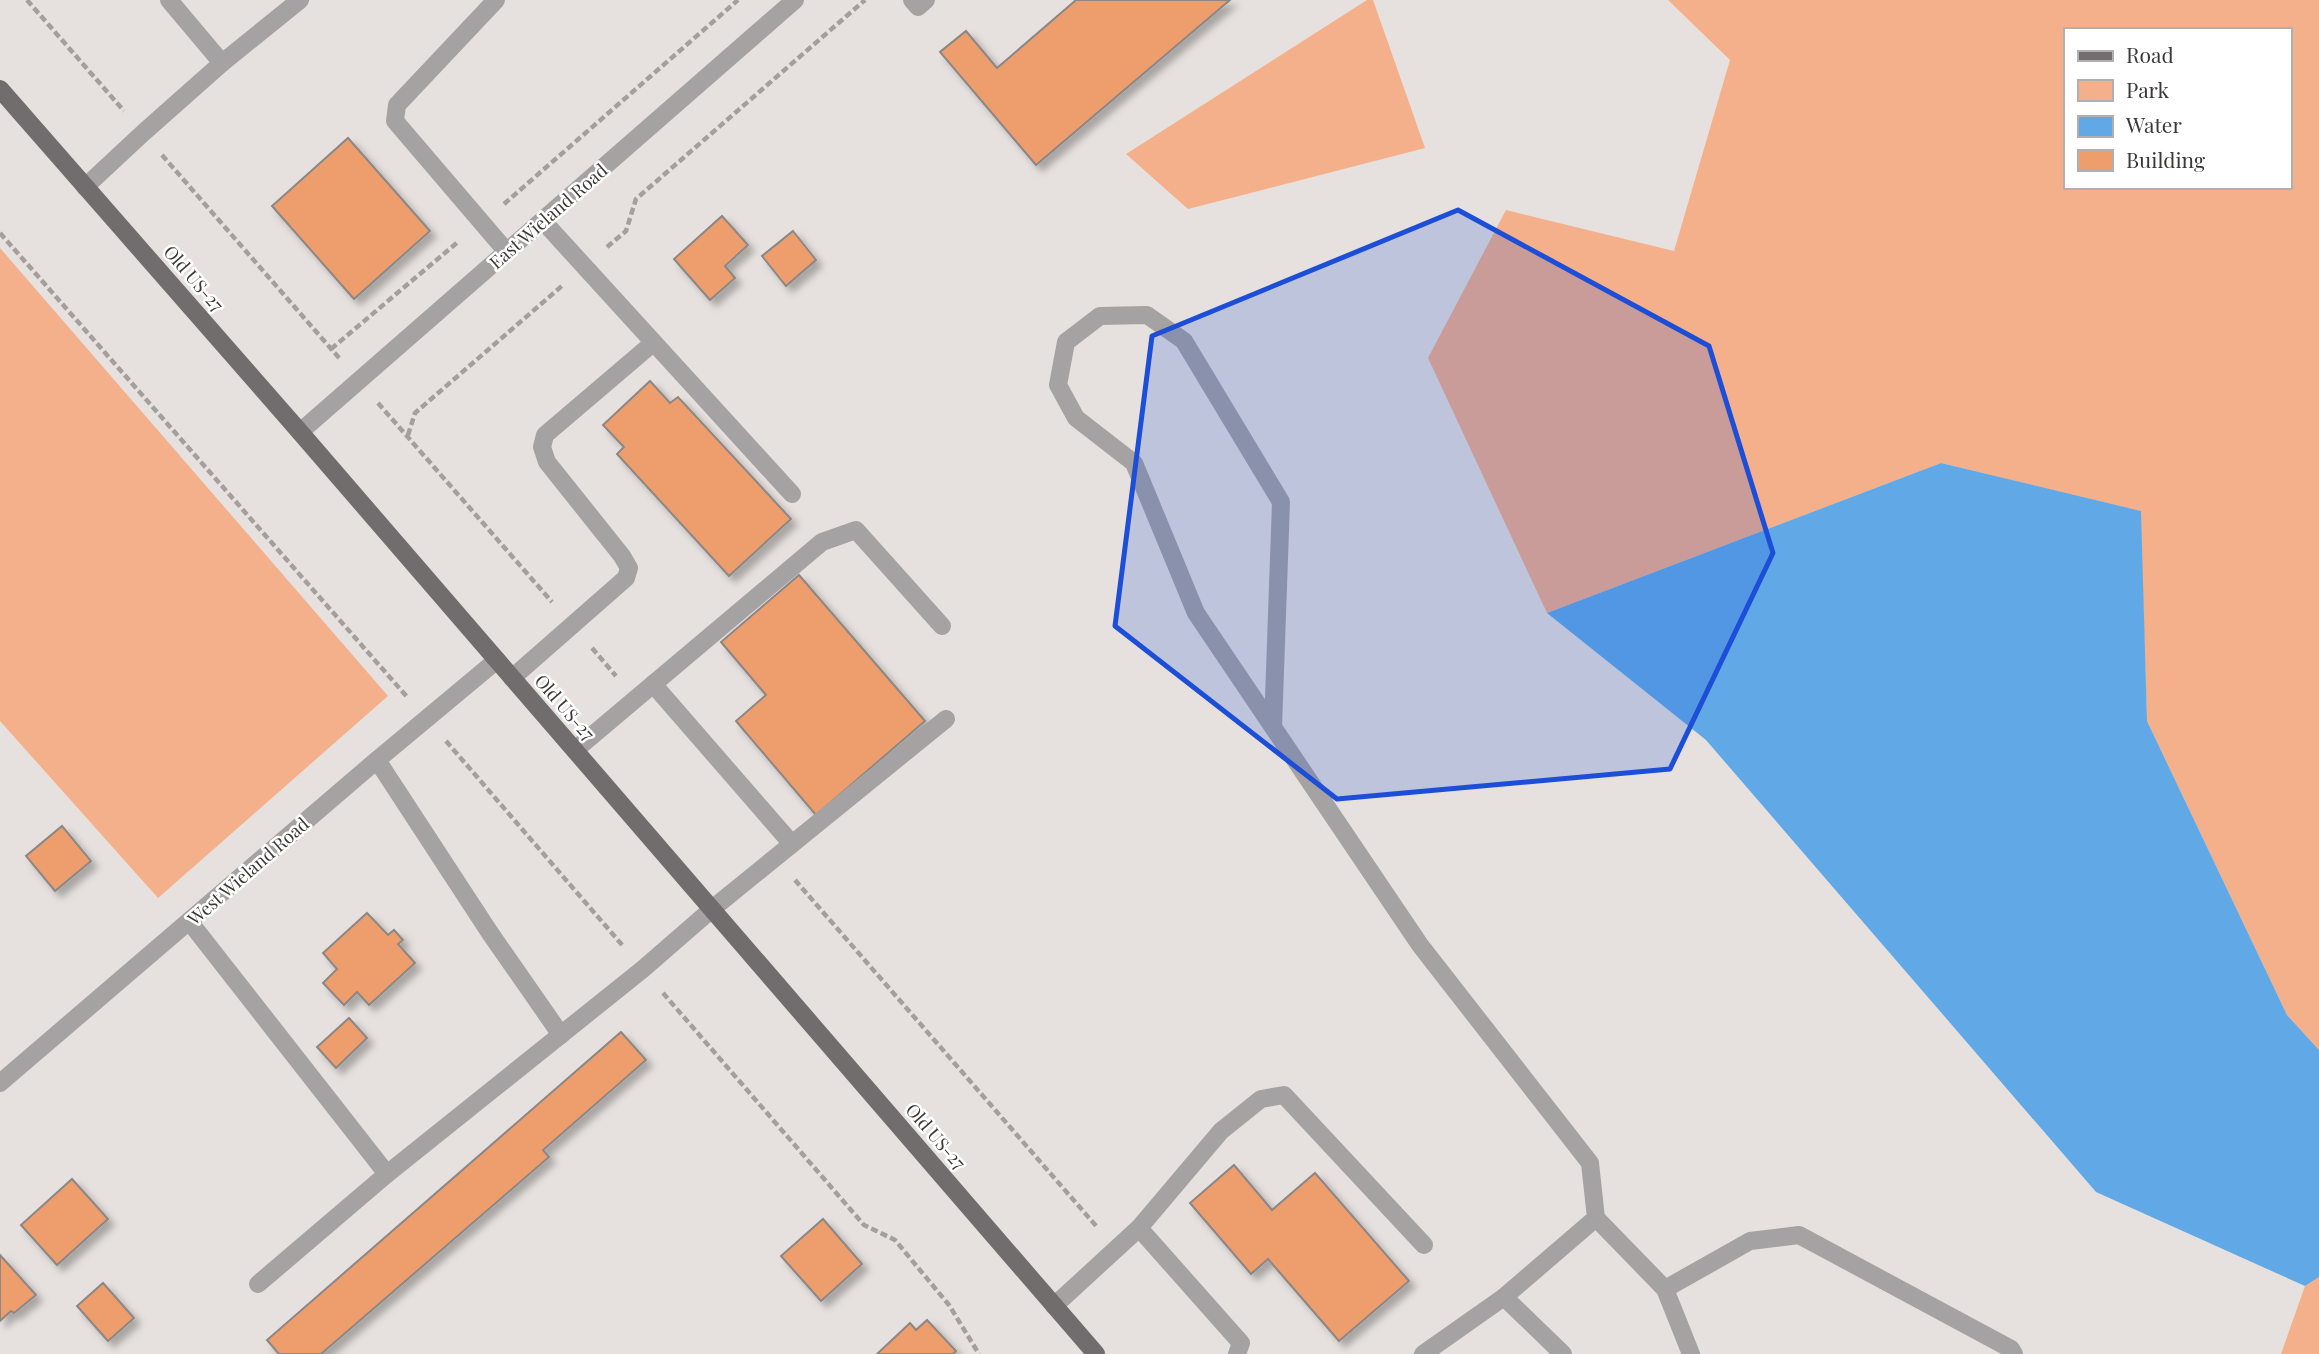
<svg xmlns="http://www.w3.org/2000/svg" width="2319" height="1354" viewBox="0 0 2319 1354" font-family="'Playfair Display',serif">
<defs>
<filter id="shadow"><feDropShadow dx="6" dy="6" stdDeviation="3.5" flood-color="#0004"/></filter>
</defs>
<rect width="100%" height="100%" fill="#e6e1de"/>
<!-- green -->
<g fill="#f4b08a" fill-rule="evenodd">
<polygon points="1367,0 1373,0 1425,148 1188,209 1126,154"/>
<path d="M1668,0h651v1050l-32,-35 -140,-294 -7,-210 -199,-48 -394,150 -119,-255 78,-148 168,41 56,-191zM2065,30h224v157h-224z"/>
<polygon points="0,248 388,696 158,898 0,721"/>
<polygon points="2319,1277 2319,1354 2281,1354 2305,1286"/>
</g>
<!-- water -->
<polygon fill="#60a9e6" points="1941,463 2141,511 2147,721 2287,1015 2319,1050 2319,1277 2305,1286 2096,1192 1706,740 1547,613"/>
<!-- building -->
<g fill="#ee9d6d" stroke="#8c8785" stroke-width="2" filter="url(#shadow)">
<polygon points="1076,0 1230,0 1036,165 940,52 966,31 997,68"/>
<polygon points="348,138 430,231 354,299 272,206"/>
<polygon points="722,216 748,245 725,266 735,278 710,300 674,259"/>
<polygon points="793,231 816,260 786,286 762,256"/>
<polygon points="650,381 670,403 678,397 791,519 729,576 617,454 624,447 603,425"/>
<polygon points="799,575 925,721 816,815 736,721 766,695 721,642"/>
<polygon points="62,826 91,861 55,891 26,856"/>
<polygon points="367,913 388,935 394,930 403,940 398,944 415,963 369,1005 357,992 344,1005 323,983 337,969 323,953"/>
<polygon points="349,1018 367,1038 336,1068 317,1047"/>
<polygon points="621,1032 646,1060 543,1150 549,1157 321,1354 279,1354 267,1340"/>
<polygon points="1234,1165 1272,1210 1315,1173 1409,1281 1339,1341 1268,1259 1251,1274 1190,1203"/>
<polygon points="72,1179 108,1219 57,1265 21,1225"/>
<polygon points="823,1219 862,1264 821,1301 781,1256"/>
<polygon points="0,1255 36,1295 14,1313 11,1311 0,1321"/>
<polygon points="103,1283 134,1318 108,1341 77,1306"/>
<polygon points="927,1320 956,1351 953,1354 877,1354 910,1323 916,1330"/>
</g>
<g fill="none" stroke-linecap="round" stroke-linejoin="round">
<!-- path -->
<g stroke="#a39f9d" stroke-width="4.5" stroke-dasharray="7 3.5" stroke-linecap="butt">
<polyline points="27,0 124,111"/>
<polyline points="162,155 340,359"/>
<polyline points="504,204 738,0"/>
<polyline points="0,233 408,698"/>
<polyline points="607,247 626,231 636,199 865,0"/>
<polyline points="331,349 459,241"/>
<polyline points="378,403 552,602"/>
<polyline points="408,435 415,413 563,285"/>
<polyline points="592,648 616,676"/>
<polyline points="446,741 623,946"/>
<polyline points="795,880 1097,1227"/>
<polyline points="663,993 864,1225 895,1240 949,1305 979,1354"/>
</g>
<!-- minor -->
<g stroke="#a5a2a3" stroke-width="18">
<polyline points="496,0 397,105 395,121 507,252"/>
<polyline points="912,0 918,7 926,0"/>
<polyline points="222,63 300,0"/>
<polyline points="85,187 143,133 222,63 169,0"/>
<polyline points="543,221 792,494"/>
<polyline points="300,432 795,0"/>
<polyline points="512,678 626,578 629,568 622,556 547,462 542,447 545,435 653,343"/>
<polyline points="653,684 792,844"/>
<polyline points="1273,727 1281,502 1184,341 1147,315 1100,316 1066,342 1058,385 1076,418 1134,463 1196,613 1420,945 1590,1163 1596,1218 1504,1297"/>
<polyline points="575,750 822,542 856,530 942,626"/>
<polyline points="377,760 490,933 561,1035"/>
<polyline points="189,921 387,1174 643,969 712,909 946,719"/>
<polyline points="0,1083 377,760 497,660"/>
<polyline points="1596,1218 1665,1289 1750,1241 1799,1235 2011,1349 2014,1354"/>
<polyline points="1139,1228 1221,1131 1261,1099 1284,1095 1424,1245"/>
<polyline points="258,1284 387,1174"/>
<polyline points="1665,1289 1691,1354"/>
<polyline points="1054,1306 1139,1228 1241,1343 1237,1354"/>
<polyline points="1423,1354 1504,1297 1563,1354"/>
</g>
<!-- major -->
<polyline stroke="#716d6e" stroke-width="18" points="0,89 300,432 1096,1354"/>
</g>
<!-- marked area -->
<path fill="#1d4ed8" fill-opacity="0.2" stroke="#1d4ed8" stroke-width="5" stroke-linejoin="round" d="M1458,210l251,136 64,207 -103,216 -333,30 -222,-173 37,-290z"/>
<g text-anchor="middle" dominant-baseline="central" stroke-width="5" stroke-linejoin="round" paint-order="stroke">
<!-- street labels -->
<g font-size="18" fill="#3b3938" stroke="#fff">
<text transform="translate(548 216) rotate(-41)">East Wieland Road</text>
<text transform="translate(194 278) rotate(49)">Old US-27</text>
<text transform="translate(565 707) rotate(49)">Old US-27</text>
<text transform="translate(248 871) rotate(-41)">West Wieland Road</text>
<text transform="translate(936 1136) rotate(49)">Old US-27</text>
</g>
</g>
<!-- legend -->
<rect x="2064" y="28" width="228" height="161" fill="#ffffff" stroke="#b1b0af" stroke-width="2"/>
<rect x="2078" y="51" width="35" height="10" fill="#716d6e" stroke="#b1b0af" stroke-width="2"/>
<text x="2126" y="63" font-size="21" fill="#3b3938">Road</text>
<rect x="2078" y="80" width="35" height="21" fill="#f4b08a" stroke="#b1b0af" stroke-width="2"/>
<text x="2126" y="98" font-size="21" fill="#3b3938">Park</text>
<rect x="2078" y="116" width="35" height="21" fill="#60a9e6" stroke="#b1b0af" stroke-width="2"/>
<text x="2126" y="133" font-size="21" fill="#3b3938">Water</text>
<rect x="2078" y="150" width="35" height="21" fill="#ee9d6d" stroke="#b1b0af" stroke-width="2"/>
<text x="2126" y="168" font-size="21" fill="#3b3938">Building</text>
</svg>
